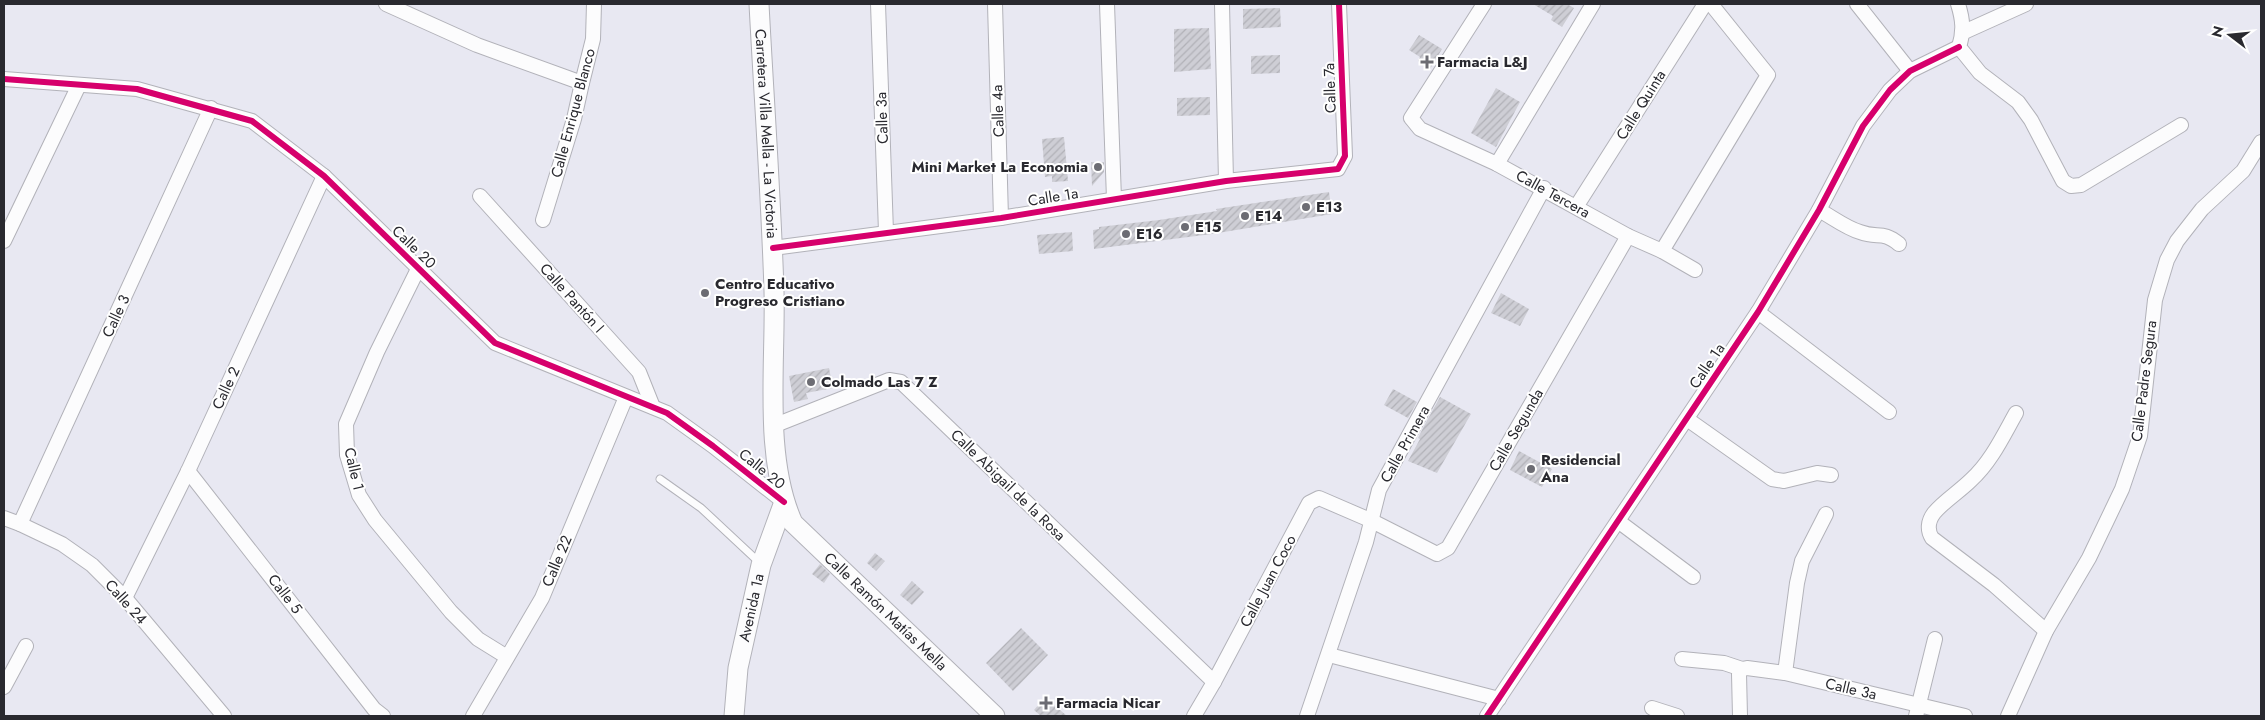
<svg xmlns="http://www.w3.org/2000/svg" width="2265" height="720" viewBox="0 0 2265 720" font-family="Jost,sans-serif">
<defs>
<pattern id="building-hatch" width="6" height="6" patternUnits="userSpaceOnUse" patternTransform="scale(1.25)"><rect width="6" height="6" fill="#ceced5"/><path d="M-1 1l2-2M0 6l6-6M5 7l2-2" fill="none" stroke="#b1b1b7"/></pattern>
</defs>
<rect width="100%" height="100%" fill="#e8e8f2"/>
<!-- building -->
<g fill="url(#building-hatch)">
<polygon points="1533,4 1567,4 1574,8 1562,27 1551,20 1553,16"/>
<polygon points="1280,8 1281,27 1243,29 1243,9"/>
<polygon points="1209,28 1211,69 1174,72 1174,29"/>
<polygon points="1419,35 1442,49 1430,69 1418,61 1420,57 1409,50"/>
<polygon points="1280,55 1280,73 1251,74 1251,56"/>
<polygon points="1496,88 1520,102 1496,147 1471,133"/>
<polygon points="1210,97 1210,115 1177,116 1177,98"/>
<polygon points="1064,137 1068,181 1052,182 1052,176 1045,177 1042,139"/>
<polygon points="1091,162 1104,162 1104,172 1092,186"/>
<polygon points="1329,192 1332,214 1212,234 1094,249 1093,230 1099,229 1099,227 1159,220 1217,211 1216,209"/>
<polygon points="1072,232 1073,251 1039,254 1037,235"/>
<polygon points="1501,293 1529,309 1520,326 1491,313"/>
<polygon points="829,368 833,388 806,393 808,399 794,402 789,376"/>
<polygon points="1393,389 1417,402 1408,418 1384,405"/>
<polygon points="1440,397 1471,414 1437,473 1408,461 1420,439 1418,438 1424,426"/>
<polygon points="1519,451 1552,469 1542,487 1510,470"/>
<polygon points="875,553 885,561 876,571 867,563"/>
<polygon points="820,564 830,574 824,583 812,574"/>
<polygon points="912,581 924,592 912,605 900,595"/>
<polygon points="1021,628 1048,655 1013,691 986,663"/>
<polygon points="1045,697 1067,716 1041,716 1034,710"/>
</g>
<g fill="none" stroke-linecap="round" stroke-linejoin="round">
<defs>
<polyline id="service" points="660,479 701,508 761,564"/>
<g id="minor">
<polyline points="386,4 477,45 582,83"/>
<polyline points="878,4 886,232"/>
<polyline points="995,4 1001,218"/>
<polyline points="1107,4 1114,199"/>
<polyline points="1222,4 1226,181"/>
<polyline points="1484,4 1411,118 1420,129 1497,164 1628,236 1662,251 1695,270"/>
<polyline points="1857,4 1910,71"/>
<path d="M1958,4c5,16 6,27 1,43l21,26 38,29 13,18 32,61 8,5 10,-1 100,-60"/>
<polyline points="1964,32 2026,4"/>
<polyline points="4,79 137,89 252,121 324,176 495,343 667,413 713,446 784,502"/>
<polyline points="1497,164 1593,4"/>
<polyline points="480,196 639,372 653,407"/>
<polyline points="1576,207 1705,4"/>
<path d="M1819,210c13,7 27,18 41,22 18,7 22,-2 39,12"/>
<polyline points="543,220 574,119 582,83 593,39 594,4"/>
<polyline points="4,241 79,85"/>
<polyline points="773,248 1001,218 1226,181 1338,169 1345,156 1339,4"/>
<polyline points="1662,251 1768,75 1711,4"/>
<polyline points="418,269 377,352 346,424 347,455 359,495 375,520 451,612 478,639 507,657"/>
<polyline points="1758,312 1889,412"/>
<path d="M2016,413c-13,23 -25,49 -45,67 -11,11 -27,21 -37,33 -6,8 -7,17 -2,25l62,47 52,46"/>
<polyline points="1687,419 1772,479 1784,481 1817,473 1831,475"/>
<polyline points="773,426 889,380 901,382 1214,682"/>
<polyline points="188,471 374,709 383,716"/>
<polyline points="4,518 20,524 62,544 92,565 125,598 224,716"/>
<polyline points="1618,521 1693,577"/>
<polyline points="20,524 211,108"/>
<polyline points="125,598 188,471 324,176"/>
<polyline points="1329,655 1499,699"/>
<polyline points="1682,659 1724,663 1742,669"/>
<polyline points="1785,673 1797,583 1802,561 1826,514"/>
<polyline points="4,687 26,646"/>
<polyline points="1652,708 1677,716"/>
<polyline points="473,716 542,598 626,397"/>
<polyline points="1194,716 1214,682 1309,503 1319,498 1370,520 1437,554 1448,548 1628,236"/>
<polyline points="1307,716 1366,542 1379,490 1544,188"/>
<polyline points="1487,716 1758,312 1819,210 1863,126 1890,90 1910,71 1959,47"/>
<polyline points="1740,716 1739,674 1742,669 1747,668 1785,673 1965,716"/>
<polyline points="1916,716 1935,639"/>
<polyline points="2008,716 2046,631 2089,558 2122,489 2140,436 2155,300 2167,260 2177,241 2202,209 2243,171 2261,142"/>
</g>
<g id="secondary">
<path id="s1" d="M759,4c5,95 12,191 15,287 2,72 -11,166 19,232l202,193"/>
<path id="s2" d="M734,716l4,-48 23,-103 23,-63"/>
</g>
</defs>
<!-- service casing -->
<use href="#service" stroke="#b2b2b9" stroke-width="9"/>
<!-- minor casing -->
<use href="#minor" stroke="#b2b2b9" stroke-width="16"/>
<!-- secondary casing -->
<use href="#secondary" stroke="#b2b2b9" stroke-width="21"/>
<!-- service -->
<use href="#service" stroke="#fcfcfd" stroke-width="7"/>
<!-- minor -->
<use href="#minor" stroke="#fcfcfd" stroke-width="14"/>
<!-- secondary -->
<use href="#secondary" stroke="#fcfcfd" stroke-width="19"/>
<defs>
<g id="cycleway">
<polyline points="4,79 137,89 252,121 324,176 495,343 667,413 713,446 784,502"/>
<polyline points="773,248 1001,218 1226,181 1338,169 1345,156 1339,4"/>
<polyline points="1487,716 1758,312 1819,210 1863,126 1890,90 1910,71 1959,47"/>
</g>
</defs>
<!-- cycleway casing -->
<use href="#cycleway" stroke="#fff" stroke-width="9"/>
<!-- cycleway -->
<use href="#cycleway" stroke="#d6006c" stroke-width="6"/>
</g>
<!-- markers -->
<g fill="#6c6c73" stroke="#fff" stroke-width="2">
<path d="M1424.5 54.5h5v5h5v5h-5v5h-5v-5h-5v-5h5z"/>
<circle cx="1098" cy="167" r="5"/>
<circle cx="1306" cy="207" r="5"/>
<circle cx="1245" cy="216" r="5"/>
<circle cx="1185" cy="227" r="5"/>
<circle cx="1126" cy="234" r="5"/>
<circle cx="705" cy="293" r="5"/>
<circle cx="811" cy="382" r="5"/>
<circle cx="1531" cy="469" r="5"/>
<path d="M1043.5 695.5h5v5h5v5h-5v5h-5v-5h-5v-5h5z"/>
</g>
<g text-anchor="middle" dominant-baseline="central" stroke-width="4" stroke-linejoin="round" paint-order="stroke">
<!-- poi labels -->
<g font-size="15" font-weight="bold" fill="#29292f" stroke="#fff" text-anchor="start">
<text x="1437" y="62">Farmacia L&amp;J</text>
<text x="1088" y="167" text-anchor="end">Mini Market La Economia</text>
<text x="1316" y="207">E13</text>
<text x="1255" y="216">E14</text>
<text x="1195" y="227">E15</text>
<text x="1136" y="234">E16</text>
<text x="715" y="284">Centro Educativo<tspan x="715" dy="17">Progreso Cristiano</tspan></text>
<text x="821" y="382">Colmado Las 7 Z</text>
<text x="1541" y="460">Residencial<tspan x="1541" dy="17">Ana</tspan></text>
<text x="1056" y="703">Farmacia Nicar</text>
</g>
<!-- street labels -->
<g font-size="15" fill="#29292f" stroke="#fff">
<text transform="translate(1330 88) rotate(-92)">Calle 7a</text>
<text transform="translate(1641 105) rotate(-58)">Calle Quinta</text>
<text transform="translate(998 111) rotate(-92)">Calle 4a</text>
<text transform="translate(573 113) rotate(-75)">Calle Enrique Blanco</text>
<text transform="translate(882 118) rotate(-92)">Calle 3a</text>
<text stroke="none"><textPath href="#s1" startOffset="130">Carretera Villa Mella - La Victoria</textPath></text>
<text transform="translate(1553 194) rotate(29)">Calle Tercera</text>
<text transform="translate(1053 197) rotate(-9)">Calle 1a</text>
<text transform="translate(414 247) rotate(44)">Calle 20</text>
<text transform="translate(572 298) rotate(48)">Calle Pantón I</text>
<text transform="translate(116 316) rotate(-65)">Calle 3</text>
<text transform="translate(1707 366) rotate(-56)">Calle 1a</text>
<text transform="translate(2144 381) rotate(-83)">Calle Padre Segura</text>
<text transform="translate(226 388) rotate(-65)">Calle 2</text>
<text transform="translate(1516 430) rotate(-60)">Calle Segunda</text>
<text transform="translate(1405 444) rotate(-61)">Calle Primera</text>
<text transform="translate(354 469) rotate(77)">Calle 1</text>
<text transform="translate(762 469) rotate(39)">Calle 20</text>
<text transform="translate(1008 485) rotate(44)">Calle Abigail de la Rosa</text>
<text transform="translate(557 561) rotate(-67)">Calle 22</text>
<text transform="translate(1268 581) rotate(-62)">Calle Juan Coco</text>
<text transform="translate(285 594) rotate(52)">Calle 5</text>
<text transform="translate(126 602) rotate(48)">Calle 24</text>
<text stroke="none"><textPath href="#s2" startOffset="110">Avenida 1a</textPath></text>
<text stroke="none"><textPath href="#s1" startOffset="650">Calle Ramón Matías Mella</textPath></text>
<text transform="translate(1851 689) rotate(13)">Calle 3a</text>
</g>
</g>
<!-- border -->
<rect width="2265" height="720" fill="none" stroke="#29292f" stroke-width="10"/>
<!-- north arrow -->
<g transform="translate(2230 35) rotate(286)" stroke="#ffffff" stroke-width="4" paint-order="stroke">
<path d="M0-4L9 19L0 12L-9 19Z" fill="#29292f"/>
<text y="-8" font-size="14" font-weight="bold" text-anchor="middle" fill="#29292f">N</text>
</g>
</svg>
